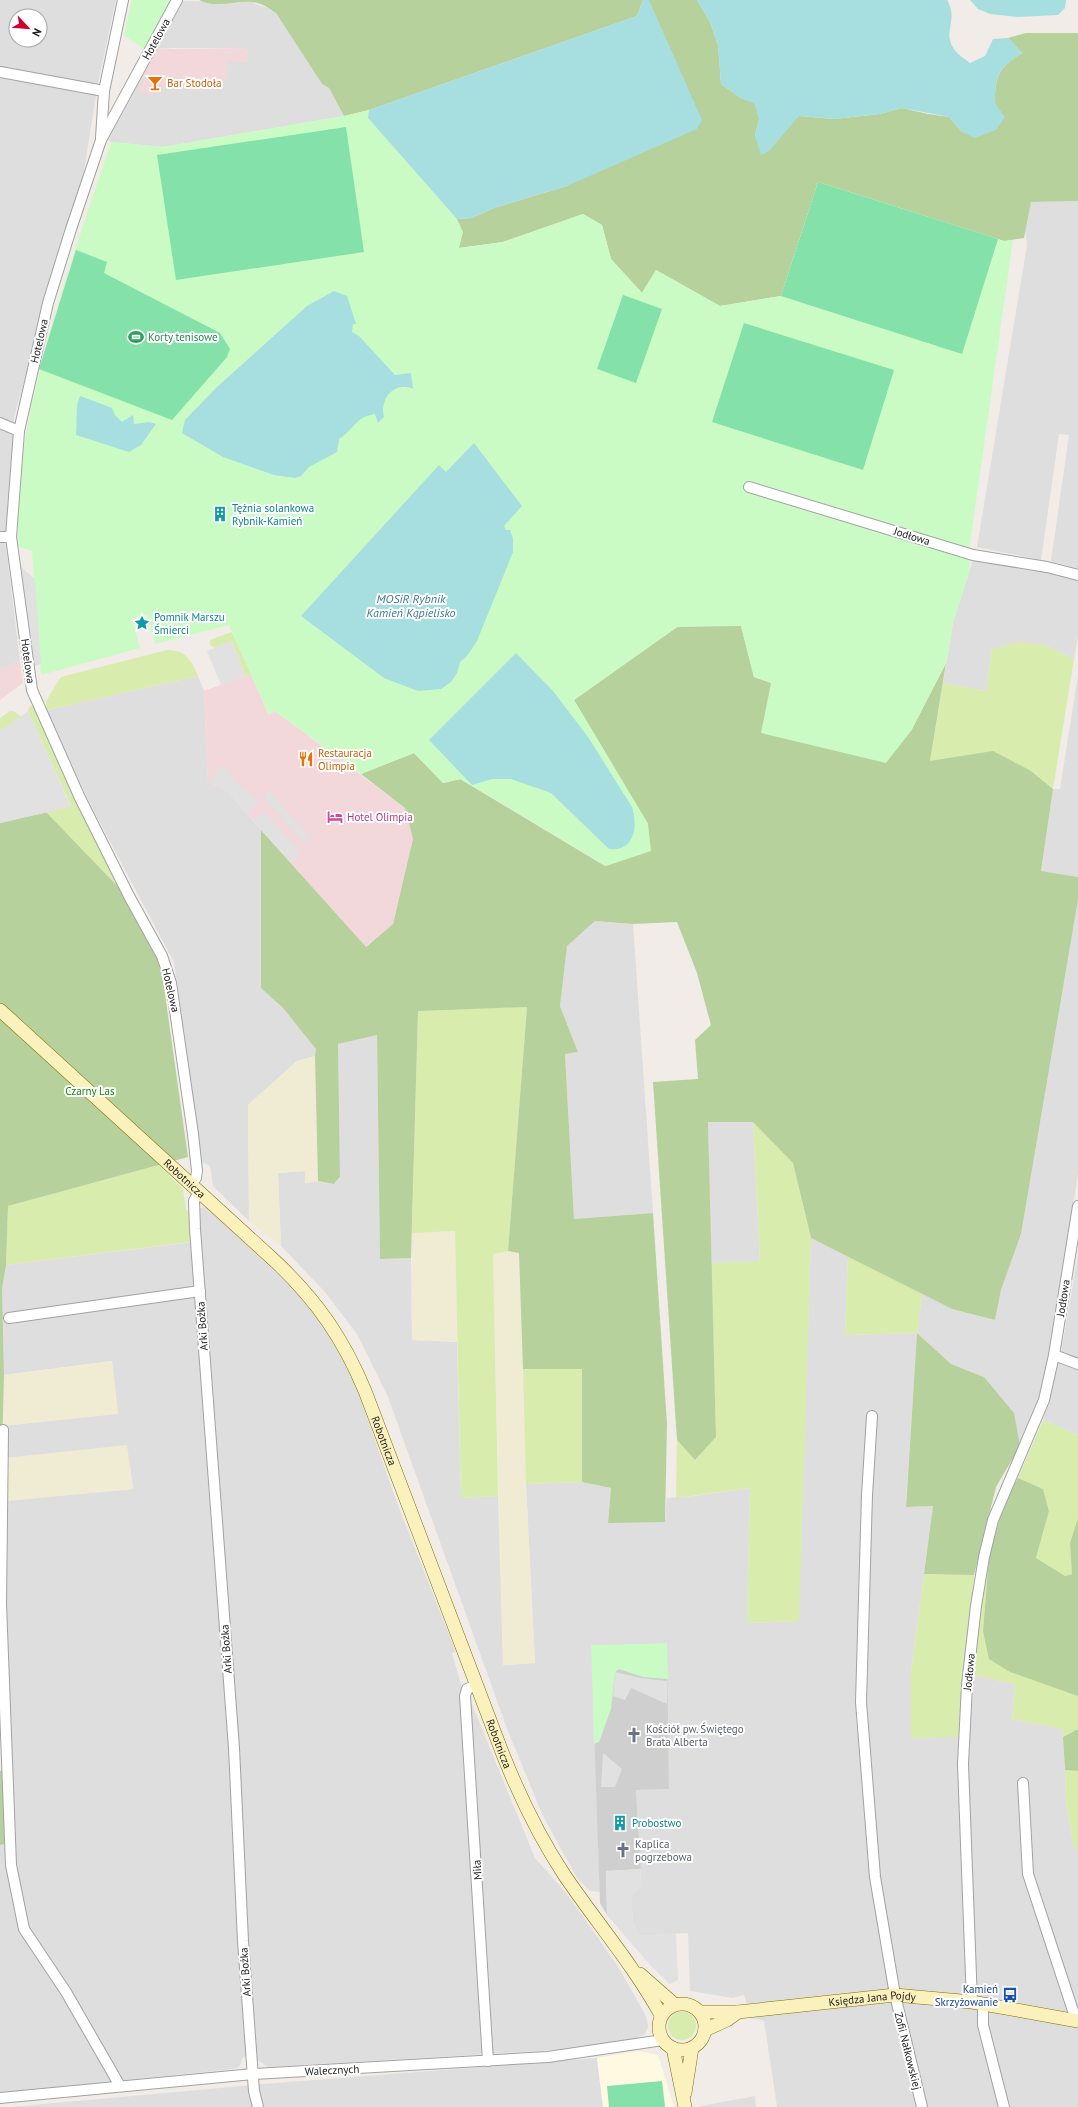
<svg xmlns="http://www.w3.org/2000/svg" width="1078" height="2107" viewBox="0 0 1078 2107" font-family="'PT Sans',sans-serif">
<rect width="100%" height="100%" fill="#f1ece7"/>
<!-- residential -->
<g fill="#dfdede" fill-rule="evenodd">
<path d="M0,0h116l-18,83 -14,88 -70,246 -1,24 4,105 -12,-8 15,124 -20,6zM16,16h24v24h-24z"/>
<polygon points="183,1 253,2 255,4 271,9 276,13 322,84 329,88 344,116 163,147 111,142 108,140 141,78 158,85 170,77 179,76 221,82 226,75 228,60 246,62 248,48 157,48"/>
<polygon points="1078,201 1078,569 1051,561 1069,435 1059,434 1041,560 977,547 1027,245 1025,231 1031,202"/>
<polygon points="973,560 1040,569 1078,579 1078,635 1074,659 1042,644 992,650 986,691 943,683 953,623"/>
<polygon points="1078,675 1078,877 1041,871 1053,789 1060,789"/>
<polygon points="198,676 204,691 208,782 229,793 261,830 261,987 283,1008 317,1049 315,1056 297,1061 248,1105 249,1221 213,1186 210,1166 202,1162 174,962 90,804 47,710"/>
<polygon points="1078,900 1078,1174 1044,1380 1035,1413 1020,1446 984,1377 951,1364 917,1333 906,1501 906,1507 933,1506 911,1672 958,1736 973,1675 1015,1684 1012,1719 1063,1729 1066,1803 1074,1848 1078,1848 1078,2107 777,2107 764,2021 751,2018 744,1995 733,1998 690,1991 688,1933 640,1936 633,1923 631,1896 640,1886 641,1869 636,1790 669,1789 667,1643 591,1645 600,1892 590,1891 577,1878 542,1814 506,1726 388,1397 357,1334 324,1291 281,1246 278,1173 305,1171 306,1183 318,1181 334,1184 340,1178 338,1044 377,1035 380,1259 411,1258 412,1340 457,1342 461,1498 498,1496 503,1665 535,1663 526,1484 582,1482 611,1488 608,1522 665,1522 667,1498 694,1496 750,1488 747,1623 798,1621 811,1238 848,1256 845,1335 917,1333 922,1294 952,1309 995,1320 1001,1290 1021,1234"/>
<polygon points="595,921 633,924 653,1213 574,1219 565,1053 578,1052 560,1006 567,946"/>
<polygon points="708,1122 753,1122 760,1262 711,1263"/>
<polygon points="205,1206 309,1304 347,1360 397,1503 456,1652 452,1653 461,1684 462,1738 471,1737 469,1697 535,1858 567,1894 617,1965 646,2016 648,2027 645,2034 634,2039 573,2049 268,2067 257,2060 257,2054 243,2057 239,2067 233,2069 0,2093 0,1845 4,1844 4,1727 0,1727 1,1501 133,1489 130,1465 2,1458 3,1426 118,1413 112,1361 4,1375 2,1289 6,1265 201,1241 199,1209"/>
<polygon points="1078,1255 1078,1360 1061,1353"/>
<polygon points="1058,1362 1078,1369 1078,1435 1043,1420"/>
<polygon points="597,2058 603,2107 11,2107 263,2084"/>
<polygon points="755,2096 756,2107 701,2107 701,2106"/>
</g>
<!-- commercial -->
<g fill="#f2d7db">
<polygon points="156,48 175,49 248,48 246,62 228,60 227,78 221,82 185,76 170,77 165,88 158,85 153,97 139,90 144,80 141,78"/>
<polygon points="20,662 23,683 0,700 0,668"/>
<polygon points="251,674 268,714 275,711 405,808 413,839 393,924 365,947 229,793 208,783 204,691"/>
</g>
<!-- education -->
<polygon fill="#fff9e2" points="637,2051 658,2055 674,2107 603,2107 597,2058"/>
<!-- religious -->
<polygon fill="#cfcfcf" points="667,1643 669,1789 636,1790 641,1869 606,1871 607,1915 600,1903 591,1645"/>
<!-- farmland -->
<g fill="#f0ecd3">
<polygon points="315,1056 318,1181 305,1183 305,1171 278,1173 281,1246 249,1221 248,1105 297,1061"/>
<polygon points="455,1231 457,1342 412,1340 412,1233"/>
<polygon points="508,1251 519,1252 526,1484 535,1663 503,1665 493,1253"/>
<polygon points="112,1361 118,1414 3,1426 4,1375"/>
<polygon points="127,1445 133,1489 7,1501 5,1458"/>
</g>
<!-- grass -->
<g fill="#d8ecad">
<polygon points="232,632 251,674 245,676 232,641 215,648 210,645 210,641 212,639"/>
<polygon points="1018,642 1042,644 1074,659 1053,789 1031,771 930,761 943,683 986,691 992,649"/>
<path d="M167,650c19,0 24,10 31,26l-151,34 -1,-9 15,-24z"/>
<polygon points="30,706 34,706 125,894 46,812 71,806 28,711"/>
<polygon points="10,711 15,712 21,717 0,731 0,718"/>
<polygon points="527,1007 508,1251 493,1254 498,1496 461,1498 455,1231 412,1233 418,1010"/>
<polygon points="753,1122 793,1163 811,1238 799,1621 747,1623 750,1488 676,1498 677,1440 695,1460 716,1437 711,1263 760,1261"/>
<polygon points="159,1165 183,1189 186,1210 190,1213 190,1242 6,1265 8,1206"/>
<polygon points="848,1256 922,1294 917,1333 845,1335"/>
<polygon points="523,1369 582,1369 582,1482 526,1484"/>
<polygon points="1043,1420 1078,1435 1078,1518 1070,1543 1072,1574 1065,1576 1036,1558 1049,1511 1043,1489 1018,1478"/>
<polygon points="989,1557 983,1631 1078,1696 1078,1729 1063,1737 1062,1729 1012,1719 1015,1684 973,1675 981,1595"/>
<polygon points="924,1574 974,1575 958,1737 911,1738 911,1672"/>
<polygon points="1065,1770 1078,1771 1078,1848 1074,1848 1066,1803"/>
<circle cx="682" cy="2026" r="14"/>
</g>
<!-- forest -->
<g fill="#b6d19b">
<path d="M199,0h444l-6,16 -268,94 -25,6 -15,-28 -7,-4 -46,-71c-7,-5 -14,-10 -23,-11 -18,-2 -37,7 -54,-2z"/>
<path d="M649,0h48l13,22 8,23 3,39 20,14 14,5 4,16 -4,17 44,-20 35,3 46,-5 22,-6 26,6 21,3 13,15 33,-29c0,-26 3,-36 27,-50l-14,-15 18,-5h52v168l-47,1 -7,36 -20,3 -186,-59 -37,114 -61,10 -64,-36 -14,23 -31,-34 -9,-34 -19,-11 -80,28 -44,6 -2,-29 15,-1 22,-10 73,-22z"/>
<polygon points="680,625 741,626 754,677 911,731 946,663 930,761 993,751 1031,771 1053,789 1041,871 1078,877 1078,900 1021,1234 1001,1290 995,1320 952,1309 811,1238 793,1163 753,1122 708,1122 716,1437 695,1460 677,1440 653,1082 698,1079 695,1040 711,1025 697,973 677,922 633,924 595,921 567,946 560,1006 578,1052 565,1054 574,1219 653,1213 667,1424 665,1522 608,1523 611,1488 582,1482 582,1369 523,1369 519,1253 508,1251 527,1007 418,1011 411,1258 380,1259 377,1035 338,1044 340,1177 334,1184 318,1181 315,1056 316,1049 283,1008 261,988 261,830 366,947 393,924 413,839 405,808 361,774 414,753 443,783 460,779 605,866 648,824 574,700"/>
<polygon points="46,812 125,894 155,951 163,980 188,1157 8,1206 6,1265 2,1289 4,1375 0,1529 0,823"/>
<polygon points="917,1333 951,1364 984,1377 1014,1413 1020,1446 996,1487 974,1575 924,1574 933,1506 906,1507"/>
<polygon points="1018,1478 1043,1489 1049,1511 1036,1558 1065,1576 1072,1574 1070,1543 1078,1518 1078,1696 1010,1672 989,1659 983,1631 989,1557 1004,1504"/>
<polygon points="1078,1729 1078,1771 1065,1770 1063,1737"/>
<polygon points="4,1770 4,1844 0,1845 0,1771"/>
</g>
<!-- park -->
<g fill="#cbfbc5">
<polygon points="132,0 168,0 170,3 145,49 124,36"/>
<path d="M369,110l-1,8 89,101 6,13 -4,16 44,-6 80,-28 19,11 9,34 31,34 14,-23 64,36 61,-10 37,-114 186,59 9,-1 -43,304v25l-17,54 -7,40 -35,68 -25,32 -125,-30 10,-50 -17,-6 -13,-51 -64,1 -103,73 74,124 3,27 -45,15 -145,-87 -18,4 -29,-30 -53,21 -86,-63 -6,4 -40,-90 -74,19 -8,-30 -15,5 8,29 -99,27 -9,-124 -15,-5c2,-31 1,-64 6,-94 17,-106 54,-208 88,-310l52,5 181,-31z"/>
<polygon points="667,1643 668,1679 643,1677 619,1669 615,1672 611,1709 599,1742 594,1744 591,1645"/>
</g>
<!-- pitch -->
<g fill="#84e1aa">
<polygon points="346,127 364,252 176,280 157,155"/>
<polygon points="818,182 998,239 962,354 781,296"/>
<polygon points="76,250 107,262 104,273 220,333 230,349 227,357 172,420 39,369"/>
<polygon points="623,295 662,309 636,383 597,369"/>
<polygon points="744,323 894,370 863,470 712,422"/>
<polygon points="662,2081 665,2107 609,2107 607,2086"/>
</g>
<!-- parking -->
<g fill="#e1e1e1">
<polygon points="21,567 35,579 41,664 33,667"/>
<polygon points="232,641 245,676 221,685 207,651"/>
<polygon points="28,711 71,807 0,823 0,731"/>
<polygon points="222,764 239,785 256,798 259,803 247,813 229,793 210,783"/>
<polygon points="270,791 311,838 304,843 263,796"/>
<polygon points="265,812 301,854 291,863 253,820"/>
<polygon points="615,1672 640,1678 667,1681 667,1704 631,1688 625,1700 613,1696"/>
<polygon points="603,1753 622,1769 615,1787 601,1787"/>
<polygon points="641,1869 640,1886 631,1896 633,1923 640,1936 676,1933 678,1980 670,1984 650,1965 607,1915 606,1871"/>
</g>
<!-- water -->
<g fill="#a7dedf">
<polygon points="643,0 649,0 702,120 697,129 567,186 494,208 472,218 457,219 368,118 369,110 637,16"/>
<path d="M697,0h250c10,18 0,27 3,40 2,11 12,17 20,23l15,-7 8,-17 15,-1 14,15c-24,14 -27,24 -27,50l10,14 -9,13 -21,8 -13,-6 -13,-15 -47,-9 -22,6 -46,5 -35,-3 -30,35 -8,4 -6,-19 4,-17 -4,-15 -14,-6 -20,-14 -3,-39 -8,-23z"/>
<polygon points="970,0 1066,0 1065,8 1058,15 1018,17 990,14 978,9"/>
<path d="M334,291l13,5 9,28h-3l-1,8 7,4 36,39 16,-2 2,16c-18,-9 -34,10 -29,28l-6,6 -3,-9c-20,3 -20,15 -36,25l-2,13 -28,15 -8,9 -6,2 -21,-3 -51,-18 -41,-24 3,-13 32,-33 90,-81z"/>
<polygon points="80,396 112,408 115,415 122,422 133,415 134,424 149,422 156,424 141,445 129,452 76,435 77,405"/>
<polygon points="474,443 522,506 504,526 506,530 510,530 513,538 513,552 477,641 467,656 460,662 457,673 451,682 441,689 418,691 384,678 301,616 439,465 446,472"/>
<path d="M516,653l37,38 35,46 44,70c6,19 3,45 -23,42l-58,-56 -40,-14h-19l-20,6 -43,-45z"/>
</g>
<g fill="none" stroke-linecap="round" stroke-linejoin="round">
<defs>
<g id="street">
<polyline points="177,0 101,140 71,229 48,303 19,431 11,537 32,690 80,798 129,896 162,956 171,983 193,1134 197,1171 196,1178 191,1184"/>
<polyline points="0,72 104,91"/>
<polyline points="101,138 104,91 123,0"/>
<polyline points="0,423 19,431"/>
<polyline points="749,487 973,555 1047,567 1078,575"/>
<polyline points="0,537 11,537"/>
<polyline points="199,1192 194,1201 195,1229 234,1748 243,1941 254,2091 258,2107"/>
<polyline points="9,1318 200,1291"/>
<polyline points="1054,1355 1078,1364"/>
<polyline points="872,1416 867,1495 861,1702 875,1877 895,1995 922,2107"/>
<polyline points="3,1430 1,1604 11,1865 24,1929 66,1992 120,2086"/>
<polyline points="477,1685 467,1689 465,1696 488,2061"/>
<polyline points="1023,1783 1028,1874 1076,2020"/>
<polyline points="972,2002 963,1764 967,1685 976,1606 984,1557 993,1520 1044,1400 1054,1355 1078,1206"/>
<polyline points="983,2004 983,2025 1004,2107"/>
<polyline points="0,2098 253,2074 548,2057 663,2040"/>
</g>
<g id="secondary">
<path id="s1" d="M0,1010l276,252c41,39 67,76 89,129l137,361c17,43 37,85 63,124 32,47 69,90 96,139"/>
<polyline points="640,1974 674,2004"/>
<circle cx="682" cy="2027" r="23"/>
<path id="s2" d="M701,2012h37l157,-17 77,7 106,19"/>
<polyline points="705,2030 727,2020 738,2012"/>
<polyline points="673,2048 685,2107"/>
<polyline points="685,2093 692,2048"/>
</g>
</defs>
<!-- street casing -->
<use href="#street" stroke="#a2a2a2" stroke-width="12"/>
<!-- secondary casing -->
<use href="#secondary" stroke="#7d7103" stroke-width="14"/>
<!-- street -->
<use href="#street" stroke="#fff" stroke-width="10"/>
<!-- secondary -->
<use href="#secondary" stroke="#fbf1bc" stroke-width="13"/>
</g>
<!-- icons -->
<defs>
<symbol id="bar-bare" viewBox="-9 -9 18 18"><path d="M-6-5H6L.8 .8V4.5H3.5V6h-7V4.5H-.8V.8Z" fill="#e8710a" stroke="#fff" stroke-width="2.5" paint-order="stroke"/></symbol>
<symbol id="stadium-bare" viewBox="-9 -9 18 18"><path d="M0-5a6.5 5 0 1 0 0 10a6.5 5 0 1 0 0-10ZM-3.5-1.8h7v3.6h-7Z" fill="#2e9e5b" stroke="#fff" stroke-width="2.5" paint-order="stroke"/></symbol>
<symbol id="building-bare" viewBox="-9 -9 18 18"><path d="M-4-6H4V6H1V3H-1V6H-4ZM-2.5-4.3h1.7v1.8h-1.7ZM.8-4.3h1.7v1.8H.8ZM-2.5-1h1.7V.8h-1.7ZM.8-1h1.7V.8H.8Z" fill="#0f9aa8" stroke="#fff" stroke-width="2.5" paint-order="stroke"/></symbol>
<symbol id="sight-bare" viewBox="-9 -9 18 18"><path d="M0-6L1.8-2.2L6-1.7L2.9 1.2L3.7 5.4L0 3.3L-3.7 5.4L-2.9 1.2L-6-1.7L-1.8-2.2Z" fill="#0f9aa8" stroke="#fff" stroke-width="2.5" paint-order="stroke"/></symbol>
<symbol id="restaurant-bare" viewBox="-9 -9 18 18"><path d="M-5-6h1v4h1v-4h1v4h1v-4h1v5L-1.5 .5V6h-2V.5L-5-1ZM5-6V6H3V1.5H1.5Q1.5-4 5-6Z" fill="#e8710a" stroke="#fff" stroke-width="2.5" paint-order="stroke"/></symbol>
<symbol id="hotel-bare" viewBox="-9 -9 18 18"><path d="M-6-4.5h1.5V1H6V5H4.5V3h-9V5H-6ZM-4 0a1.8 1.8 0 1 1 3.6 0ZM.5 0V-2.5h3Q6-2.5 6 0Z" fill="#d1479c" stroke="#fff" stroke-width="2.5" paint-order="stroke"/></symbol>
<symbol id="church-bare" viewBox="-9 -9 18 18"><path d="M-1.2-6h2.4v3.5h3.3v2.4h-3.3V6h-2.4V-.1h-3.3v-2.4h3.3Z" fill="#6b7280" stroke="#fff" stroke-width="2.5" paint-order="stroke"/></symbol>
<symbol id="bus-bare" viewBox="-9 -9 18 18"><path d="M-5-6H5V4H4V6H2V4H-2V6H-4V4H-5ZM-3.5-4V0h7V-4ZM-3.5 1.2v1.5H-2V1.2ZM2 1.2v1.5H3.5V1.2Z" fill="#1a4fb4" stroke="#fff" stroke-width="2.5" paint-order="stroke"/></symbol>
</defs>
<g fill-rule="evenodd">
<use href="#bar-bare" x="144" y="72" width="22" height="22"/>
<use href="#stadium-bare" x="125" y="326" width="22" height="22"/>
<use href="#building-bare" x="209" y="503" width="22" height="22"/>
<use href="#sight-bare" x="131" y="612" width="22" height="22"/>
<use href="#restaurant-bare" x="295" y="748" width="22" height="22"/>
<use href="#hotel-bare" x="324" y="806" width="22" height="22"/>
<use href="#church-bare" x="623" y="1724" width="22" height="22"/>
<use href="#building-bare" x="609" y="1812" width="22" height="22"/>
<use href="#church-bare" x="612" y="1839" width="22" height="22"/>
<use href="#bus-bare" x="999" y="1984" width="22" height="22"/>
</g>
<g text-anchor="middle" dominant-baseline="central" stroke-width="4" stroke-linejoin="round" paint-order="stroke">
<!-- street labels -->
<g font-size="11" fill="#212121" stroke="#fff">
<text transform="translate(156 39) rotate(-61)">Hotelowa</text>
<text transform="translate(39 341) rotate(-77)">Hotelowa</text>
<text transform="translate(912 536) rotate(17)">Jodłowa</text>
<text transform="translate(28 661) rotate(82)">Hotelowa</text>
<text transform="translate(171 990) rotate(77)">Hotelowa</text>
<text stroke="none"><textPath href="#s1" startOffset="250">Robotnicza</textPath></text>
<text transform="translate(1063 1298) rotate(-81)">Jodłowa</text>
<text transform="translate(202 1326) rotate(-94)">Arki Bożka</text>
<text stroke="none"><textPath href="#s1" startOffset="585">Robotnicza</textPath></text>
<text transform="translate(226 1649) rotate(-94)">Arki Bożka</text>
<text transform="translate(969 1672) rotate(-84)">Jodłowa</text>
<text stroke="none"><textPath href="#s1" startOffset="909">Robotnicza</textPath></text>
<text transform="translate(477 1870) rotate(-94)">Miła</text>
<text transform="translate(245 1972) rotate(-94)">Arki Bożka</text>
<text stroke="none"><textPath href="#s2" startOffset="172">Księdza Jana Pojdy</textPath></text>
<text transform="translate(908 2051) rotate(76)">Zofii Nałkowskiej</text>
<text transform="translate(332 2070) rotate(-3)">Walecznych</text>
</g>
<!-- food labels -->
<g font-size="11" fill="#c56008" stroke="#fff" text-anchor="start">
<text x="167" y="83">Bar Stodoła</text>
<text x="318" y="753">Restauracja<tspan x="318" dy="13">Olimpia</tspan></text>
</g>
<!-- leisure labels -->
<g font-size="11" fill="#27864d" stroke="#fff" text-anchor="start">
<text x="148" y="337">Korty tenisowe</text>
</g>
<!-- culture labels -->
<g font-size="11" fill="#0d838f" stroke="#fff" text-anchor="start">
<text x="232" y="508">Tężnia solankowa<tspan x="232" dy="13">Rybnik-Kamień</tspan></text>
<text x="154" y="617">Pomnik Marszu<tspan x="154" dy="13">Śmierci</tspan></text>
<text x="632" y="1823">Probostwo</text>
</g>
<!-- hotel labels -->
<g font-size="11" fill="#b23c85" stroke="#fff" text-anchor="start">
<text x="347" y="817">Hotel Olimpia</text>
</g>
<!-- park labels -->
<g font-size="11" fill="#18840a" stroke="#fff">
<text x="90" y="1091">Czarny Las</text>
</g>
<!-- worship labels -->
<g font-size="11" fill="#5b616d" stroke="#fff" text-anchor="start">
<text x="646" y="1729">Kościół pw. Świętego<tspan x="646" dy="13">Brata Alberta</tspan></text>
<text x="635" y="1844">Kaplica<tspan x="635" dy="13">pogrzebowa</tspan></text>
</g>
<!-- transit labels -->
<g font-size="11" fill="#164399" stroke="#fff" text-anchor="end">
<text x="998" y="1989">Kamień<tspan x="998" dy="13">Skrzyżowanie</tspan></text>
</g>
<!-- water labels -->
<g font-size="12" font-style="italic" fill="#3f7a93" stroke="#fff">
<text x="411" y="598">MOSiR Rybnik<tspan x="411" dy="14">Kamień Kąpielisko</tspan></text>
</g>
</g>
<!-- north arrow -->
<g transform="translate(28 28) rotate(116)"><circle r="19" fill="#ffffff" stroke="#a6a6a6"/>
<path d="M0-3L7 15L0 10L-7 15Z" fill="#d1002b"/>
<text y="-6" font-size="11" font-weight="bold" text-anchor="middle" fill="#212121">N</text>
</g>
</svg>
